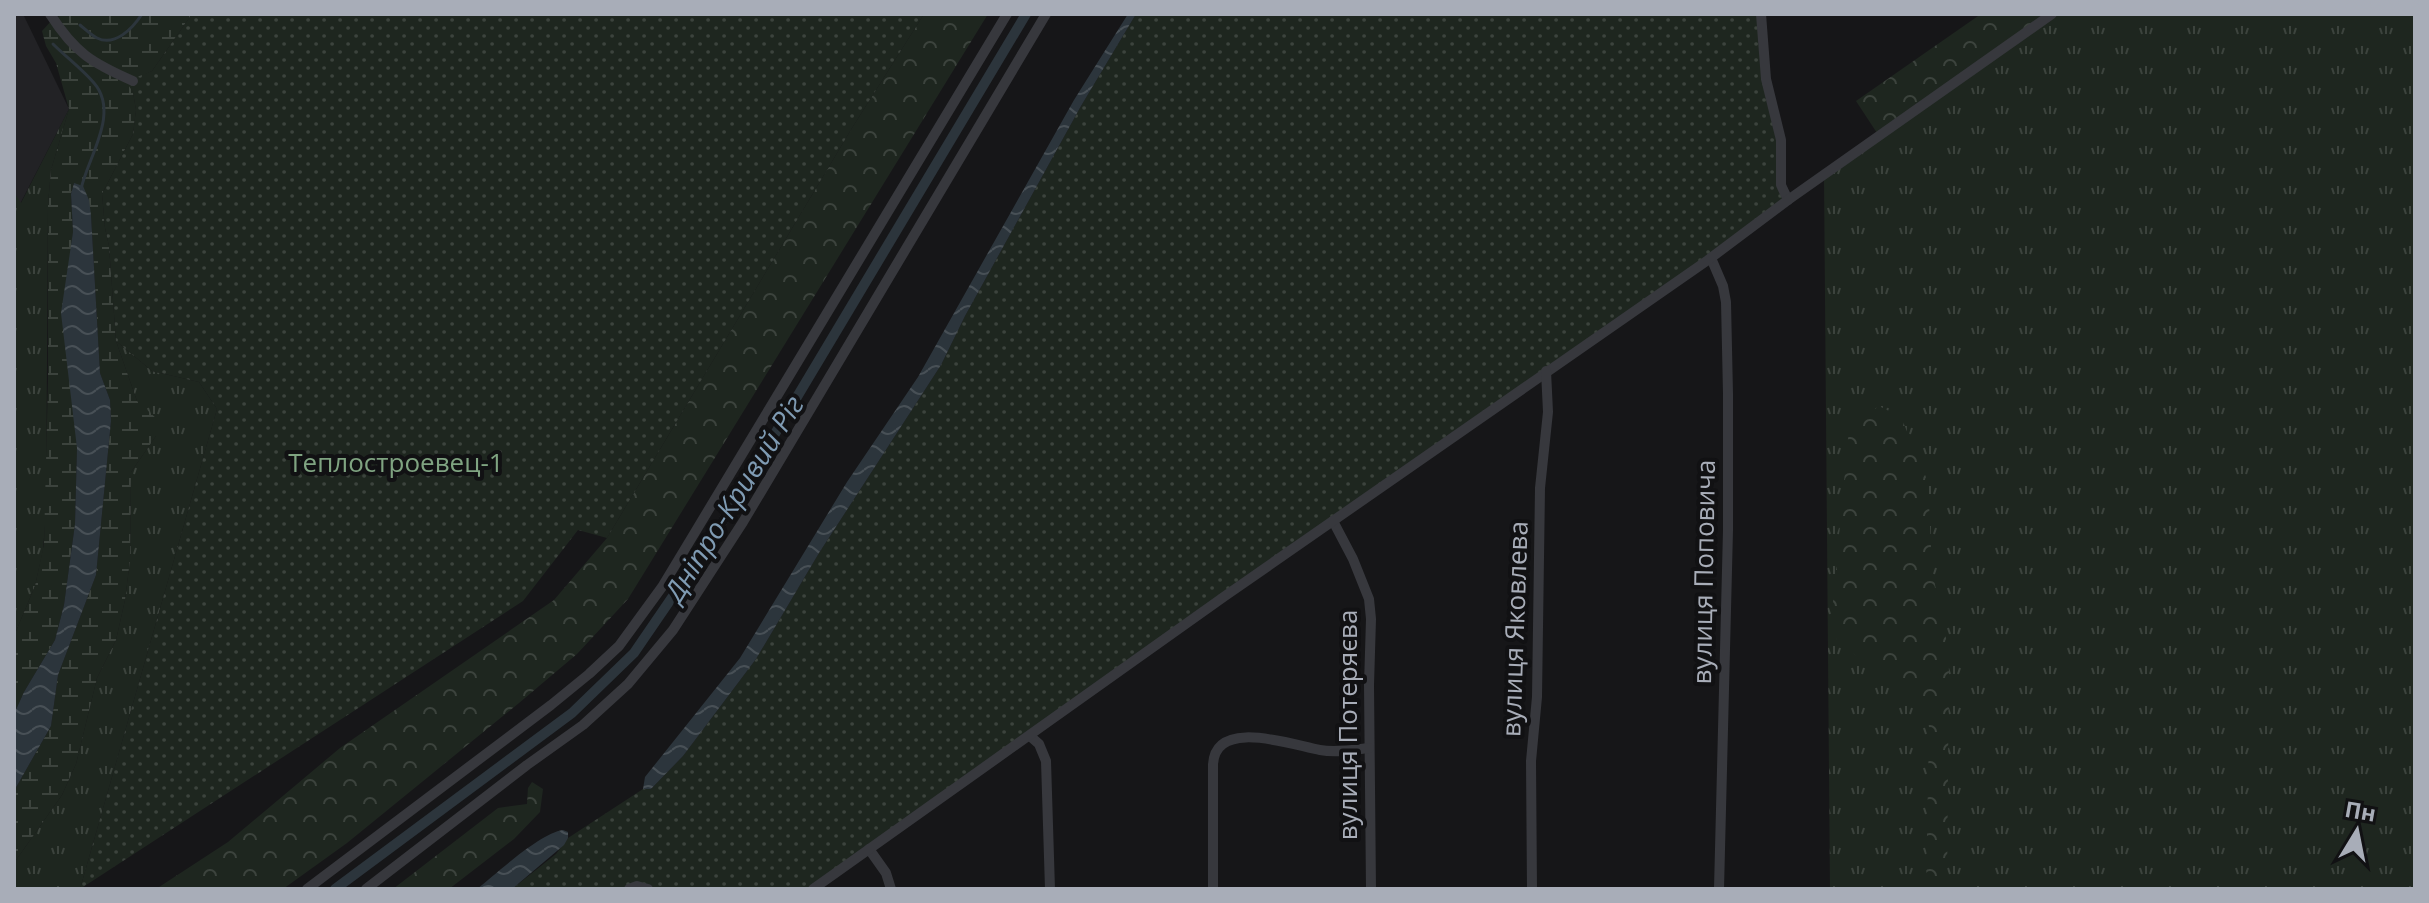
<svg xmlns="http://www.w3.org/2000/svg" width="2429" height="903" viewBox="0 0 2429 903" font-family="'Open Sans',sans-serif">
<defs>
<pattern id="grass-tufts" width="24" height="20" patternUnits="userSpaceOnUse" patternTransform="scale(2)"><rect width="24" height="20" fill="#1e261f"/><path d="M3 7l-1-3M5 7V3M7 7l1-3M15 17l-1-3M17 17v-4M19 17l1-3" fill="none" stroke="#3c433d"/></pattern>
<pattern id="forest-crowns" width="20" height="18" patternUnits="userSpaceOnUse" patternTransform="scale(2)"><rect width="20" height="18" fill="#1e261f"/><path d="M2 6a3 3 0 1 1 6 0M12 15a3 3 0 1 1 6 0" fill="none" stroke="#3c433d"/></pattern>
<pattern id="wetland-marsh" width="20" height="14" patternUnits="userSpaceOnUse" patternTransform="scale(2)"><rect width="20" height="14" fill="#1e261f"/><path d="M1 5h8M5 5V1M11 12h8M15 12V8" fill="none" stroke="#3c433d"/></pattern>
<pattern id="park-dots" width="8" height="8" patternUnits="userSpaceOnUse" patternTransform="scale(2)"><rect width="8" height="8" fill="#1e261f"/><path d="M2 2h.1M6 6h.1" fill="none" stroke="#3c433d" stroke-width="1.8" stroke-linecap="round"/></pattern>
<pattern id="water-waves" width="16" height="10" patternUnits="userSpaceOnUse" patternTransform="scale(2)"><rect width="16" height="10" fill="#2c353c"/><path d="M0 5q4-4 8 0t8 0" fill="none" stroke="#485056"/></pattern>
</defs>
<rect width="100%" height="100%" fill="#161618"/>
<!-- built -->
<polygon fill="#222225" points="14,14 23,14 69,109 20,204 14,192"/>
<!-- grass -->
<g fill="url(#grass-tufts)">
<polygon points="2052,14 2415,14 2415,889 1830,889 1824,175"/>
<polygon points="69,109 51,170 48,204 46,511 43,550 35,586 14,636 14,192 21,203"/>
<polygon points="116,341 152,371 199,382 217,409 80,889 14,889 14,863 62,795 76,764 97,678 116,640 125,600 130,560 131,472 156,436 137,401"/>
</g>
<!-- forest -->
<g fill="url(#forest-crowns)">
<polygon points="924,14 988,14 628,599 577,654 519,703 347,843 283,889 156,889 228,842 340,748 554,600 607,538 852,128"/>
<polygon points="1981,14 2052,14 1879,136 1856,101"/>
<polygon points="1879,406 1901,417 1928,482 1932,570 1949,653 1947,889 1926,889 1929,727 1921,685 1880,675 1837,640 1832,613 1849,428"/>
<polygon points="532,782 543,789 540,812 514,839 449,889 393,889 498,808 527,804 528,788"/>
</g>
<!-- wetland -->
<polygon fill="url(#wetland-marsh)" points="64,14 192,14 152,71 137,78 124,76 133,92 136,110 133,134 102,194 105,228 109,246 116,341 137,401 157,419 156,436 131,472 130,560 125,600 116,640 97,678 76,764 62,795 14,863 14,791 51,726 58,675 96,575 111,421 110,400 100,373 91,215 74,183 71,194 73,232 71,255 77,448 75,524 64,605 55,640 24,692 14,714 14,636 35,586 44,544 48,381 48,204 51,170 69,109 56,63 46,46 42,31 53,19"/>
<!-- park -->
<g fill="url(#park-dots)">
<polygon points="192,14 924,14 852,128 607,538 578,530 523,601 80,889 217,409 199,382 152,371 116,341 109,246 105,228 102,194 133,134 136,110 133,92 122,76 137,77 152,71"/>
<polygon points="1136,14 1761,14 1766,79 1781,140 1779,172 1788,200 813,889 512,889 556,854 568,838 643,789 651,789 683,756 756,659 819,553 941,365 965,316 1081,106"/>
</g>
<!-- water -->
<g fill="url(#water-waves)">
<polygon points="1128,14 1136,14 1081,106 965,316 941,365 819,553 756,659 683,756 651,789 643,789 645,777 740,658 847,482 918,377 1074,100"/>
<polygon points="74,183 83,186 89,200 91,215 100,373 110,400 111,421 96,575 58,675 51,726 14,791 14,714 24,692 55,640 64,605 75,524 77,448 61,313 73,232 71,194"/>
<path d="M563,830l5,2v6l-4,7 -52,44h-35c19,-15 63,-56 86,-59z"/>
</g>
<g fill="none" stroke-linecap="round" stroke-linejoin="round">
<!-- stream -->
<g stroke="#2c353c" stroke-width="3">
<path d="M80,25c5,4 11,10 17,13 18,9 36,-10 45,-24"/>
<path d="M53,44c13,13 29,25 41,39 26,30 -6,74 -13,106"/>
</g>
<!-- canal -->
<polyline stroke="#2c353c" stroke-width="10" points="335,889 572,713 634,653 712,539 1026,14"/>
<!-- minor -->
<g stroke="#37383d" stroke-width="10">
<path d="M50,14c25,39 42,49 83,67"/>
<polyline points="1761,14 1766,79 1781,140 1781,185 1788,200"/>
<polyline points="1711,258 1723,286 1726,302 1728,394 1728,530 1719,889"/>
<polyline points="1333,521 1353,559 1369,599 1371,619 1369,685 1371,889"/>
<polyline points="1030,736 1039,744 1046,761 1050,889"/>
<polyline points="869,849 886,873 891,889"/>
<polyline points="307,889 551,705 589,674 619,646 662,587 694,534 1007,14"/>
<polyline points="366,889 527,765 583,725 628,684 673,630 743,522 1046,14"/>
<polyline points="629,889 637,886 648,889"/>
<polyline points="813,889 1225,596 1708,260 1788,200 2052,14"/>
<path d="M1213,889v-124c2,-48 79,-20 107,-15 16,3 33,0 49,-2"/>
<polyline points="1532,889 1531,761 1537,697 1540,488 1548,412 1546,371"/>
</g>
</g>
<g text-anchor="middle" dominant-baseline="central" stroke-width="8" stroke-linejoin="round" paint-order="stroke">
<!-- park labels -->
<g font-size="26" fill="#7fa381" stroke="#111113">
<text x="396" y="462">Теплостроевец-1</text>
</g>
<!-- street labels -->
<g font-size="26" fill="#a8adb8" stroke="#111113">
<text transform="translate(1703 572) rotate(-89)">вулиця Поповича</text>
<text transform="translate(1514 629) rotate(-88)">вулиця Яковлева</text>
<text transform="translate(1347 725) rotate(-90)">вулиця Потеряєва</text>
</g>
<!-- water labels -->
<g font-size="28" font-style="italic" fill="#7f9bb3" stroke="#111113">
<text transform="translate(733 498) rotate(-58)">Дніпро-Кривий Ріг</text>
</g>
</g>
<!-- border -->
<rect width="2429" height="903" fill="none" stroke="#a8adb8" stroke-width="32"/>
<!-- north arrow -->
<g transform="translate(2357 831) rotate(10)" stroke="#111113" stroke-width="6" paint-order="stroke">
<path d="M0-6L14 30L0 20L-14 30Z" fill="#a8adb8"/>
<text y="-12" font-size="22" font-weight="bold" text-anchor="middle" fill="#a8adb8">Пн</text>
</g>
</svg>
